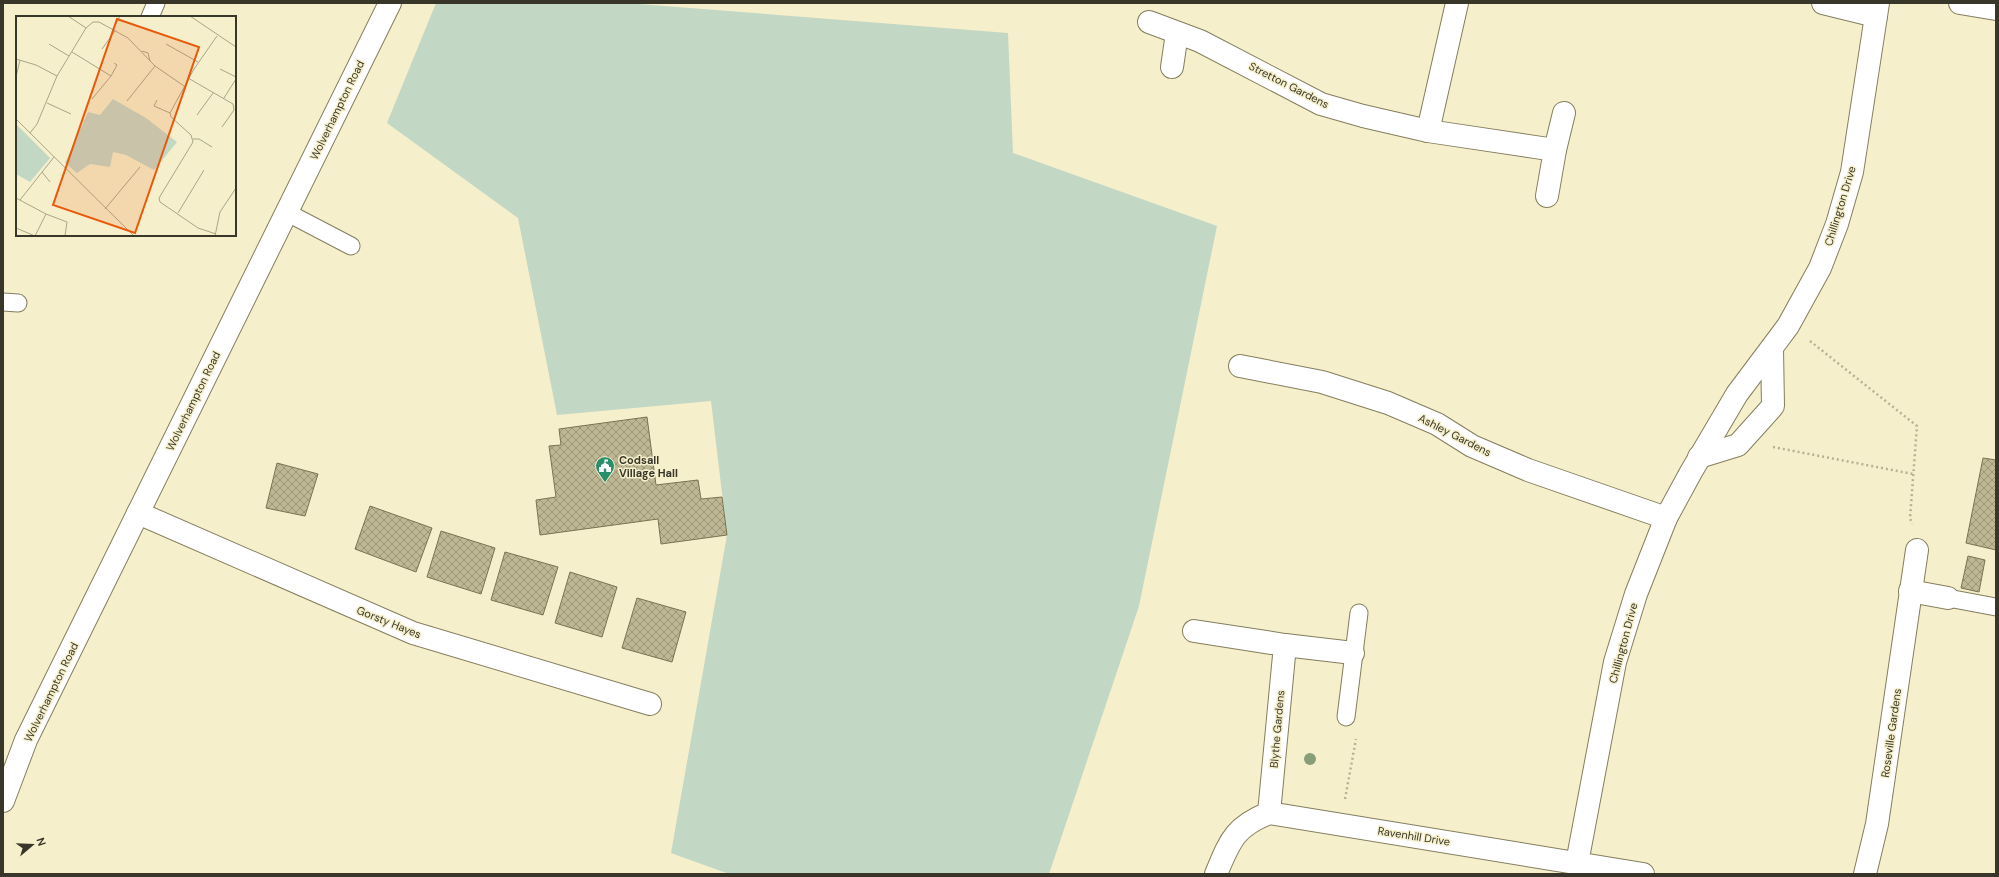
<svg xmlns="http://www.w3.org/2000/svg" width="1999" height="877" viewBox="0 0 1999 877" font-family="'DM Sans',sans-serif">
<defs>
<pattern id="building-cross-hatch" width="8" height="8" patternUnits="userSpaceOnUse"><rect width="8" height="8" fill="#bdb793"/><path d="M0 0l8 8M0 8l8-8" fill="none" stroke="#9b9678"/></pattern>
</defs>
<rect width="100%" height="100%" fill="#f5efcb"/>
<!-- green -->
<polygon fill="#c3d7c5" points="436,3 626,3 1008,33 1013,153 1217,226 1139,606 1049,874 729,874 671,853 727,535 711,401 557,415 518,218 387,123"/>
<!-- building -->
<g fill="url(#building-cross-hatch)" stroke="#797353">
<polygon points="647,417 656,485 698,480 701,499 722,497 727,535 661,544 658,519 540,535 536,500 556,497 549,446 561,445 559,429"/>
<polygon points="1983,458 1996,460 1996,550 1966,543"/>
<polygon points="277,463 318,474 305,516 266,508"/>
<polygon points="370,506 432,528 416,572 355,549"/>
<polygon points="441,531 495,548 481,594 427,577"/>
<polygon points="505,552 558,567 543,615 491,600"/>
<polygon points="1968,556 1985,560 1979,592 1961,588"/>
<polygon points="570,572 617,587 602,637 555,623"/>
<polygon points="637,598 686,612 672,662 622,648"/>
</g>
<g fill="none" stroke-linecap="round" stroke-linejoin="round">
<defs>
<g id="service">
<polyline points="150,17 156,3"/>
<polyline points="286,212 351,246"/>
<polyline points="3,302 18,303"/>
<polyline points="1948,598 1996,607"/>
<polyline points="1346,717 1359,613"/>
</g>
<g id="minor">
<polyline points="1823,3 1876,16"/>
<polyline points="1960,3 1996,9"/>
<polyline points="1149,22 1200,41 1321,104 1363,116 1428,131 1555,150 1564,113"/>
<polyline points="1172,67 1177,33"/>
<polyline points="1428,131 1457,3"/>
<polyline points="1547,196 1555,150"/>
<polyline points="1240,366 1322,382 1388,403 1437,424 1472,446 1528,470 1666,518"/>
<polyline points="1699,457 1738,445 1773,406 1772,349"/>
<polyline points="138,513 413,633 650,704"/>
<polyline points="1910,591 1948,598"/>
<polyline points="1194,631 1285,645"/>
<polyline points="1269,813 1285,645 1353,653"/>
<polyline points="1577,863 1615,662 1636,594 1666,518 1691,472 1737,394 1788,326 1820,268 1837,224 1852,172 1878,3"/>
<path d="M1216,874c14,-33 18,-47 53,-61l374,61"/>
<polyline points="1865,874 1877,824 1917,550"/>
</g>
<polyline id="tertiary" points="3,801 26,740 390,3"/>
</defs>
<!-- service casing -->
<use href="#service" stroke="#847e5e" stroke-width="19"/>
<!-- minor casing -->
<use href="#minor" stroke="#847e5e" stroke-width="24"/>
<!-- tertiary casing -->
<use href="#tertiary" stroke="#847e5e" stroke-width="24"/>
<!-- path -->
<g stroke="#b6b195" stroke-width="2.5" stroke-dasharray="2 3" stroke-linecap="butt">
<polyline points="1810,341 1917,426 1910,518 1912,524"/>
<polyline points="1773,447 1913,474"/>
<polyline points="1345,799 1356,739"/>
</g>
<!-- service -->
<use href="#service" stroke="#fff" stroke-width="17"/>
<!-- minor -->
<use href="#minor" stroke="#fff" stroke-width="22"/>
<!-- tertiary -->
<use href="#tertiary" stroke="#fff" stroke-width="22"/>
</g>
<!-- trees -->
<circle fill="#879e79" cx="1310" cy="759" r="6"/>
<!-- icons -->
<defs>
<symbol id="civic-pin" viewBox="-11 -11 22 30"><path d="M0 17L-7.5 6A9.5 9.5 0 1 1 7.5 6Z" fill="#278f6b" stroke="#f5efcb"/><path d="M-.6-6.5H3V-4.5H.6V-3L4-1V1h2V6H-6V1h2V-1L-.6-3ZM-1.2 2.5V6h2.4V2.5Z" fill="#fff"/></symbol>
</defs>
<g fill-rule="evenodd">
<use href="#civic-pin" x="594" y="455" width="22" height="30"/>
</g>
<g text-anchor="middle" dominant-baseline="central" stroke-width="3" stroke-linejoin="round" paint-order="stroke">
<!-- street labels -->
<g font-size="11" fill="#383628" stroke="#f5efcb">
<text transform="translate(1289 85) rotate(27)">Stretton Gardens</text>
<text transform="translate(337 110) rotate(-64)">Wolverhampton Road</text>
<text transform="translate(1840 206) rotate(-73)">Chillington Drive</text>
<text transform="translate(193 401) rotate(-64)">Wolverhampton Road</text>
<text transform="translate(1455 435) rotate(27)">Ashley Gardens</text>
<text transform="translate(389 622) rotate(22)">Gorsty Hayes</text>
<text transform="translate(1623 643) rotate(-75)">Chillington Drive</text>
<text transform="translate(51 692) rotate(-64)">Wolverhampton Road</text>
<text transform="translate(1277 729) rotate(-85)">Blythe Gardens</text>
<text transform="translate(1891 733) rotate(-82)">Roseville Gardens</text>
<text transform="translate(1414 836) rotate(9)">Ravenhill Drive</text>
</g>
<!-- poi labels -->
<g font-size="11" font-weight="bold" fill="#383628" stroke="#f5efcb" text-anchor="start">
<text x="619" y="460">Codsall<tspan x="619" dy="13">Village Hall</tspan></text>
</g>
</g>
<!-- overview -->
<g transform="translate(16 16)">
<rect width="220" height="220" fill="#f5efcb"/>
<path d="M97,83l33,19 31,24 -23,28 -28,-15 -13,-3 -3,15 -20,-3 -13,9 -12,-10 23,-51 12,3zM0,108l34,34 -20,24 -14,-8z" fill="#c3d7c5"/>
<path fill="none" stroke="#a9a58a" stroke-width="1" d="M52,0l18,12M174,0l46,31M97,13l7,-13M33,28l20,12M150,28l32,18M86,33l13,-18M126,35l6,2 2,8M56,36l39,24M0,43l20,6 21,11M204,53l16,8M0,61l4,-17M172,62l45,26 1,6 -12,17M208,82l12,-19M76,83l19,-23 6,-11 -3,-2M141,84l-3,6 16,7M111,85l28,-35M31,87l24,11M181,99l16,-22M0,103l118,117M14,117l7,-9 20,-48 29,-48 7,-6h6l29,16 27,28 29,20M177,123h6l13,8M26,156l8,10M0,182l30,16 21,8 -2,14M4,184l34,-43M89,193l35,-42M162,197l26,-43M0,212l19,8M200,218l-18,-6 -38,-26 -1,-4 34,-56 -2,-7 -20,-18 -1,-4 24,-44 23,-33M19,220l11,-22M199,220l5,-24 16,-24"/>
<path fill="#e8590c" fill-opacity="0.15" stroke="#e8590c" stroke-width="2" d="M101,3l82,28 -64,186 -82,-28z"/>
<rect width="220" height="220" fill="none" stroke="#383628" stroke-width="2"/>
</g>
<!-- border -->
<rect width="1999" height="877" fill="none" stroke="#383628" stroke-width="8"/>
<!-- north arrow -->
<g transform="translate(32 845) rotate(71)" stroke="#f5efcb" stroke-width="3" paint-order="stroke">
<path d="M0-3L7 15L0 10L-7 15Z" fill="#383628"/>
<text y="-6" font-size="11" font-weight="bold" text-anchor="middle" fill="#383628">N</text>
</g>
</svg>
